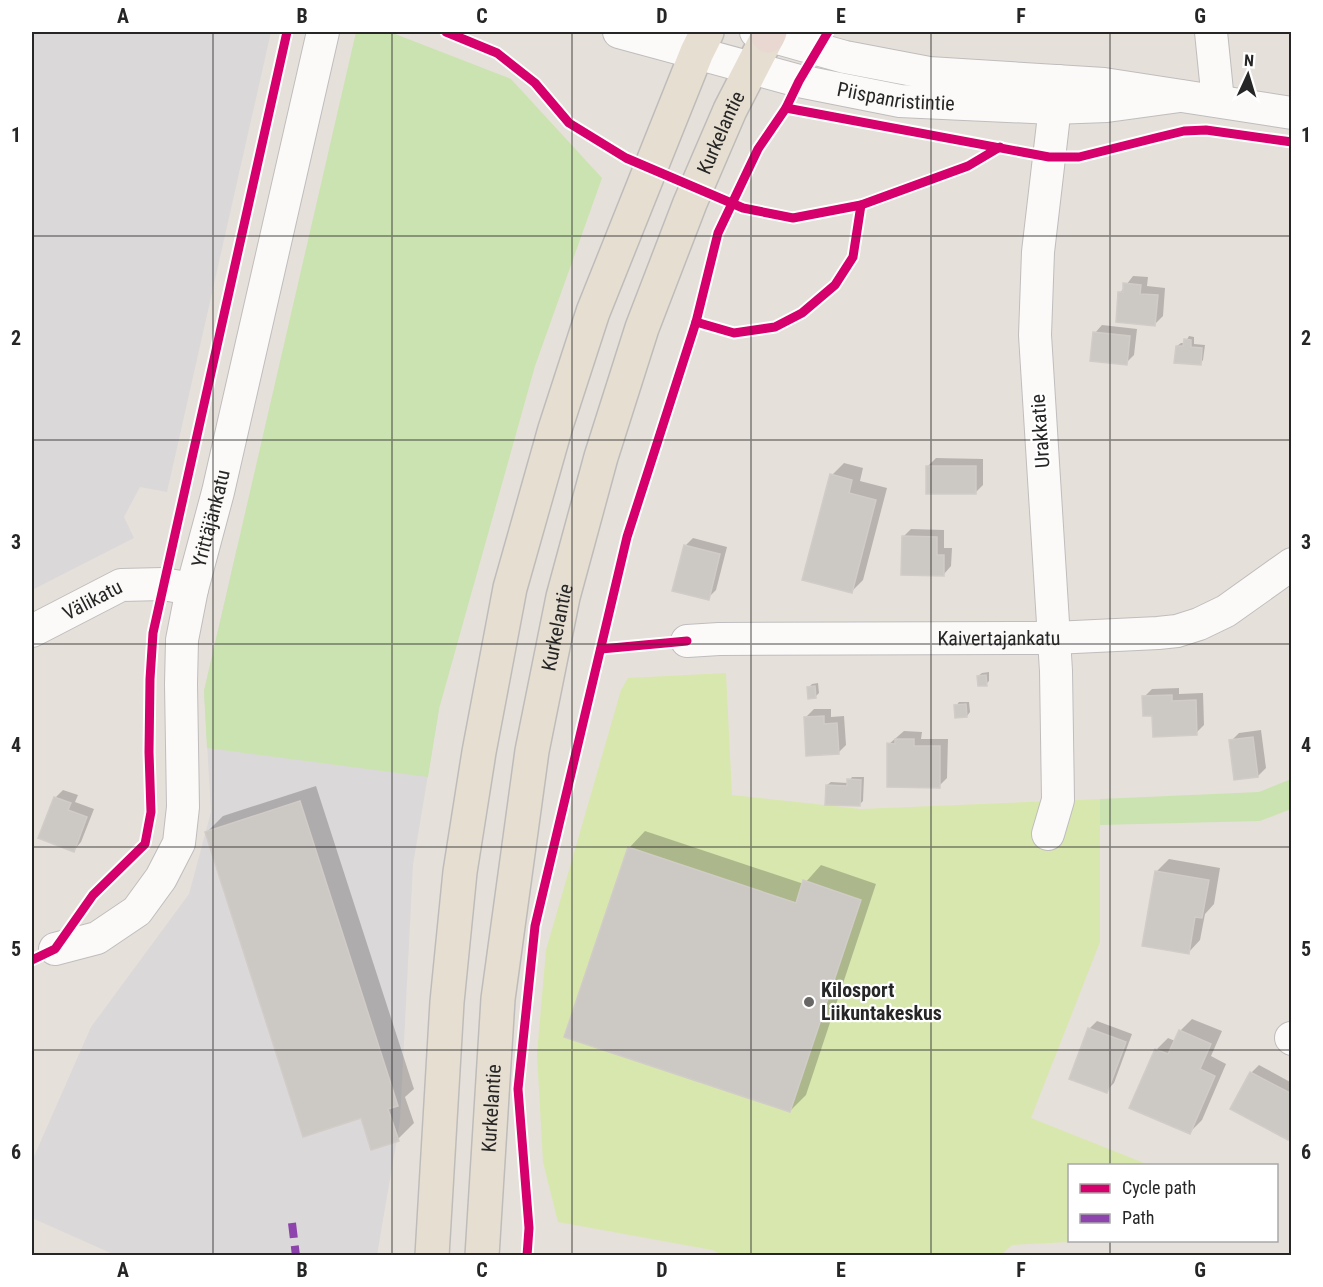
<svg xmlns="http://www.w3.org/2000/svg" width="1323" height="1287" viewBox="0 0 1323 1287" font-family="'Roboto Condensed',sans-serif">
<rect width="100%" height="100%" fill="#e6e0da"/>
<!-- industrial -->
<g fill="#dbd8da">
<polygon points="32,32 271,32 167,492 140,487 124,517 134,538 32,590"/>
<polygon points="237,548 439,709 413,865 400,1121 377,1255 115,1255 32,1218 32,1161 91,1027 189,894 211,812 204,691"/>
</g>
<!-- green -->
<g fill="#cbe3b1">
<polygon points="356,32 390,32 511,79 602,178 535,366 439,709 428,777 207,748 204,691"/>
<polygon points="1291,779 1291,809 1260,821 1100,825 1100,799 1259,792"/>
</g>
<!-- pitch -->
<polygon fill="#d8e7ae" points="726,673 732,795 861,809 1100,799 1100,942 1031,1118 1149,1165 1070,1166 1070,1240 1087,1241 1012,1245 1000,1256 725,1256 712,1250 558,1222 543,1162 537,1054 546,950 621,690 628,678"/>
<!-- shadow -->
<g fill="#0003">
<polygon points="1133,276 1148,277 1147,286 1165,288 1163,316 1155,324 1120,293"/>
<polygon points="1102,325 1137,329 1134,355 1126,363 1095,333"/>
<polygon points="1189,336 1194,337 1194,344 1205,345 1203,360 1200,364 1177,346 1181,343 1185,343"/>
<polygon points="936,458 983,459 983,485 975,493 928,466"/>
<polygon points="844,463 863,468 860,481 887,488 863,580 851,592 832,475"/>
<polygon points="911,529 944,530 944,548 952,548 951,566 944,574 903,537"/>
<polygon points="693,538 727,547 716,590 708,598 685,546"/>
<polygon points="989,672 989,681 986,684 978,676 982,673"/>
<polygon points="818,683 819,693 815,697 809,687 812,684"/>
<polygon points="1179,688 1179,694 1203,693 1204,725 1196,733 1153,714 1144,697 1152,689"/>
<polygon points="959,702 969,702 970,712 967,716 956,706"/>
<polygon points="814,709 831,709 831,717 844,716 846,745 838,753 806,717"/>
<polygon points="1261,730 1266,768 1258,776 1231,741 1239,733"/>
<polygon points="904,731 922,732 921,739 948,739 947,778 939,786 889,744"/>
<polygon points="852,777 864,777 863,801 859,805 827,785 831,782 848,783"/>
<polygon points="316,786 414,1089 405,1097 414,1123 398,1139 362,1117 207,832 223,816"/>
<polygon points="63,790 78,795 75,802 94,809 81,842 74,850 55,798"/>
<polygon points="645,831 804,884 821,865 876,884 806,1095 790,1111 629,848"/>
<polygon points="1169,859 1220,868 1214,904 1205,914 1200,940 1188,953 1157,871"/>
<polygon points="1192,1019 1222,1031 1211,1056 1226,1064 1202,1120 1190,1132 1156,1050 1168,1038 1175,1041 1180,1031"/>
<polygon points="1097,1021 1132,1034 1114,1083 1106,1091 1089,1029"/>
<polygon points="1259,1065 1292,1083 1292,1135 1288,1138 1251,1073"/>
</g>
<!-- building -->
<g fill="#ccc8c4" stroke="#d1ccc7" stroke-width="1.5">
<polygon points="1123,283 1141,285 1140,294 1158,295 1155,326 1116,322 1118,292 1123,292"/>
<polygon points="1093,332 1130,336 1127,365 1090,361"/>
<polygon points="1184,339 1191,340 1191,347 1202,348 1201,365 1174,363 1176,346 1183,346"/>
<rect x="926" y="466" width="50" height="28"/>
<polygon points="830,474 852,480 849,493 876,500 852,593 802,580"/>
<polygon points="902,536 937,537 937,555 944,555 944,576 901,575"/>
<polygon points="684,545 720,554 709,600 672,591"/>
<polygon points="986,675 987,686 978,686 977,676"/>
<polygon points="815,686 816,698 808,699 807,687"/>
<polygon points="1172,695 1172,701 1196,700 1197,735 1153,737 1152,716 1143,716 1142,696"/>
<polygon points="966,704 967,717 955,718 954,705"/>
<polygon points="824,716 824,724 837,723 839,754 806,756 804,717"/>
<polygon points="1253,737 1258,777 1234,780 1229,740"/>
<polygon points="895,739 914,739 914,746 940,746 940,788 887,787 887,743 895,744"/>
<polygon points="847,779 861,780 860,806 825,805 826,785 847,786"/>
<polygon points="54,797 71,803 68,810 87,817 74,852 38,838"/>
<polygon points="300,801 398,1106 388,1109 399,1141 371,1150 361,1118 303,1137 205,832"/>
<polygon points="628,847 796,903 803,880 861,900 790,1112 564,1037"/>
<polygon points="1155,871 1209,880 1202,918 1195,917 1189,954 1142,946"/>
<polygon points="1088,1028 1126,1042 1107,1093 1069,1079"/>
<polygon points="1179,1030 1211,1044 1200,1069 1215,1076 1190,1134 1129,1108 1155,1049 1168,1054"/>
<polygon points="1250,1072 1292,1094 1292,1134 1288,1140 1230,1109"/>
</g>
<g fill="none" stroke-linecap="round" stroke-linejoin="round">
<defs>
<g id="minor">
<path id="s1" d="M619,32l180,49 101,20 153,7 54,-2 73,-10"/>
<polyline points="756,32 845,57 929,73 1104,84 1292,113"/>
<polyline points="1211,32 1218,101"/>
<path id="s2" d="M32,631l89,-46 42,-1 29,5"/>
<path id="s3" d="M687,641l32,-2 335,-1 104,-5 19,-2 22,-7 27,-13 66,-47"/>
<polyline points="1048,834 1058,800 1056,671 1035,335 1038,252 1058,81"/>
<path id="s4" d="M55,949l42,-11 40,-27 24,-33 18,-35 4,-36 -2,-123 1,-44 10,-51 26,-97 105,-460"/>
<polyline points="1291,1038 1292,1039"/>
</g>
<g id="major">
<polyline points="432,1256 447,1002 460,872 479,752 510,588 555,429 593,312 697,52 707,32"/>
<path id="s5" d="M482,1256l16,-257 34,-248 31,-154 38,-140 41,-129 48,-125 40,-93 38,-74"/>
</g>
<polyline id="highway" points="768,36 770,32"/>
</defs>
<!-- minor casing -->
<use href="#minor" stroke="#bfbdbd" stroke-width="34"/>
<!-- major casing -->
<use href="#major" stroke="#bebcba" stroke-width="36"/>
<!-- highway casing -->
<use href="#highway" stroke="#bebcba" stroke-width="36"/>
<!-- minor -->
<use href="#minor" stroke="#fbfaf9" stroke-width="32"/>
<!-- major -->
<use href="#major" stroke="#e6ded0" stroke-width="33"/>
<!-- highway -->
<use href="#highway" stroke="#e8d8d1" stroke-width="33"/>
<!-- quiet -->
<polyline stroke="#8e44ad" stroke-width="8" stroke-dasharray="15 8" stroke-linecap="butt" points="292,1223 296,1256"/>
<defs>
<g id="cycleway">
<polyline points="446,32 497,53 535,83 569,123 626,158 743,208 793,218 861,205 968,166 1000,147"/>
<polyline points="786,108 1049,157 1079,157 1155,138 1184,131 1206,130 1292,142"/>
<polyline points="696,322 734,333 775,327 802,313 835,285 853,257 861,205"/>
<polyline points="601,649 687,641"/>
<polyline points="32,960 55,949 93,895 145,844 151,812 149,752 150,679 153,633 287,32"/>
<polyline points="527,1256 529,1228 518,1089 535,926 627,537 696,322 718,233 758,149 786,108 799,81 828,32"/>
</g>
</defs>
<!-- cycleway casing -->
<use href="#cycleway" stroke="#fff" stroke-width="13"/>
<!-- cycleway -->
<use href="#cycleway" stroke="#d6006c" stroke-width="9"/>
</g>
<!-- grid -->
<path fill="none" stroke="#262626" stroke-width="1.5" stroke-opacity="0.55" d="M213,32v1224M392,32v1224M572,32v1224M751,32v1224M931,32v1224M1110,32v1134M32,236h1260M32,440h1260M32,644h1260M32,847h1260M32,1050h1260M1110,1240v16"/>
<!-- markers -->
<circle fill="#696765" stroke="#fff" stroke-width="2" cx="809" cy="1002" r="6"/>
<g text-anchor="middle" dominant-baseline="central" stroke-width="4.5" stroke-linejoin="round" paint-order="stroke">
<!-- street labels -->
<g font-size="20" fill="#262626" stroke="#fff">
<text stroke="none"><textPath href="#s1" startOffset="285">Piispanristintie</textPath></text>
<text stroke="none"><textPath href="#s5" startOffset="1156">Kurkelantie</textPath></text>
<text transform="translate(1040 431) rotate(-94)">Urakkatie</text>
<text stroke="none"><textPath href="#s4" startOffset="500">Yrittäjänkatu</textPath></text>
<text stroke="none"><textPath href="#s2" startOffset="68">Välikatu</textPath></text>
<text stroke="none"><textPath href="#s5" startOffset="634">Kurkelantie</textPath></text>
<text stroke="none"><textPath href="#s3" startOffset="312">Kaivertajankatu</textPath></text>
<text stroke="none"><textPath href="#s5" startOffset="148">Kurkelantie</textPath></text>
</g>
<!-- poi labels -->
<g font-size="20" font-weight="bold" fill="#262626" stroke="#fff" text-anchor="start">
<text x="821" y="990">Kilosport<tspan x="821" dy="23">Liikuntakeskus</tspan></text>
</g>
</g>
<!-- border -->
<rect width="1323" height="1287" fill="none" stroke="#ffffff" stroke-width="66"/>
<!-- legend -->
<rect x="1068" y="1164" width="210" height="78" fill="#ffffff" stroke="#a8a8a8" stroke-width="1.5"/>
<rect x="1080" y="1184" width="30" height="9" fill="#d6006c" stroke="#a8a8a8" stroke-width="1.5"/>
<text x="1122" y="1194" font-size="18" fill="#262626">Cycle path</text>
<rect x="1080" y="1214" width="30" height="9" fill="#8e44ad" stroke="#a8a8a8" stroke-width="1.5"/>
<text x="1122" y="1224" font-size="18" fill="#262626">Path</text>
<!-- north arrow -->
<g transform="translate(1248 75) rotate(4)" stroke="#ffffff" stroke-width="4.5" paint-order="stroke">
<path d="M0-4.5L10 22L0 15L-10 22Z" fill="#262626"/>
<text y="-9" font-size="16" font-weight="bold" text-anchor="middle" fill="#262626">N</text>
</g>
<rect x="33" y="33" width="1257" height="1221" fill="none" stroke="#262626" stroke-width="2"/>
<g font-size="20" text-anchor="middle" font-weight="bold" fill="#262626">
<text x="123" y="23">A</text>
<text x="302" y="23">B</text>
<text x="482" y="23">C</text>
<text x="662" y="23">D</text>
<text x="841" y="23">E</text>
<text x="1021" y="23">F</text>
<text x="1200" y="23">G</text>
<text x="16" y="142">1</text>
<text x="1306" y="142">1</text>
<text x="16" y="345">2</text>
<text x="1306" y="345">2</text>
<text x="16" y="549">3</text>
<text x="1306" y="549">3</text>
<text x="16" y="752">4</text>
<text x="1306" y="752">4</text>
<text x="16" y="956">5</text>
<text x="1306" y="956">5</text>
<text x="16" y="1159">6</text>
<text x="1306" y="1159">6</text>
<text x="123" y="1277">A</text>
<text x="302" y="1277">B</text>
<text x="482" y="1277">C</text>
<text x="662" y="1277">D</text>
<text x="841" y="1277">E</text>
<text x="1021" y="1277">F</text>
<text x="1200" y="1277">G</text>
</g>
</svg>
